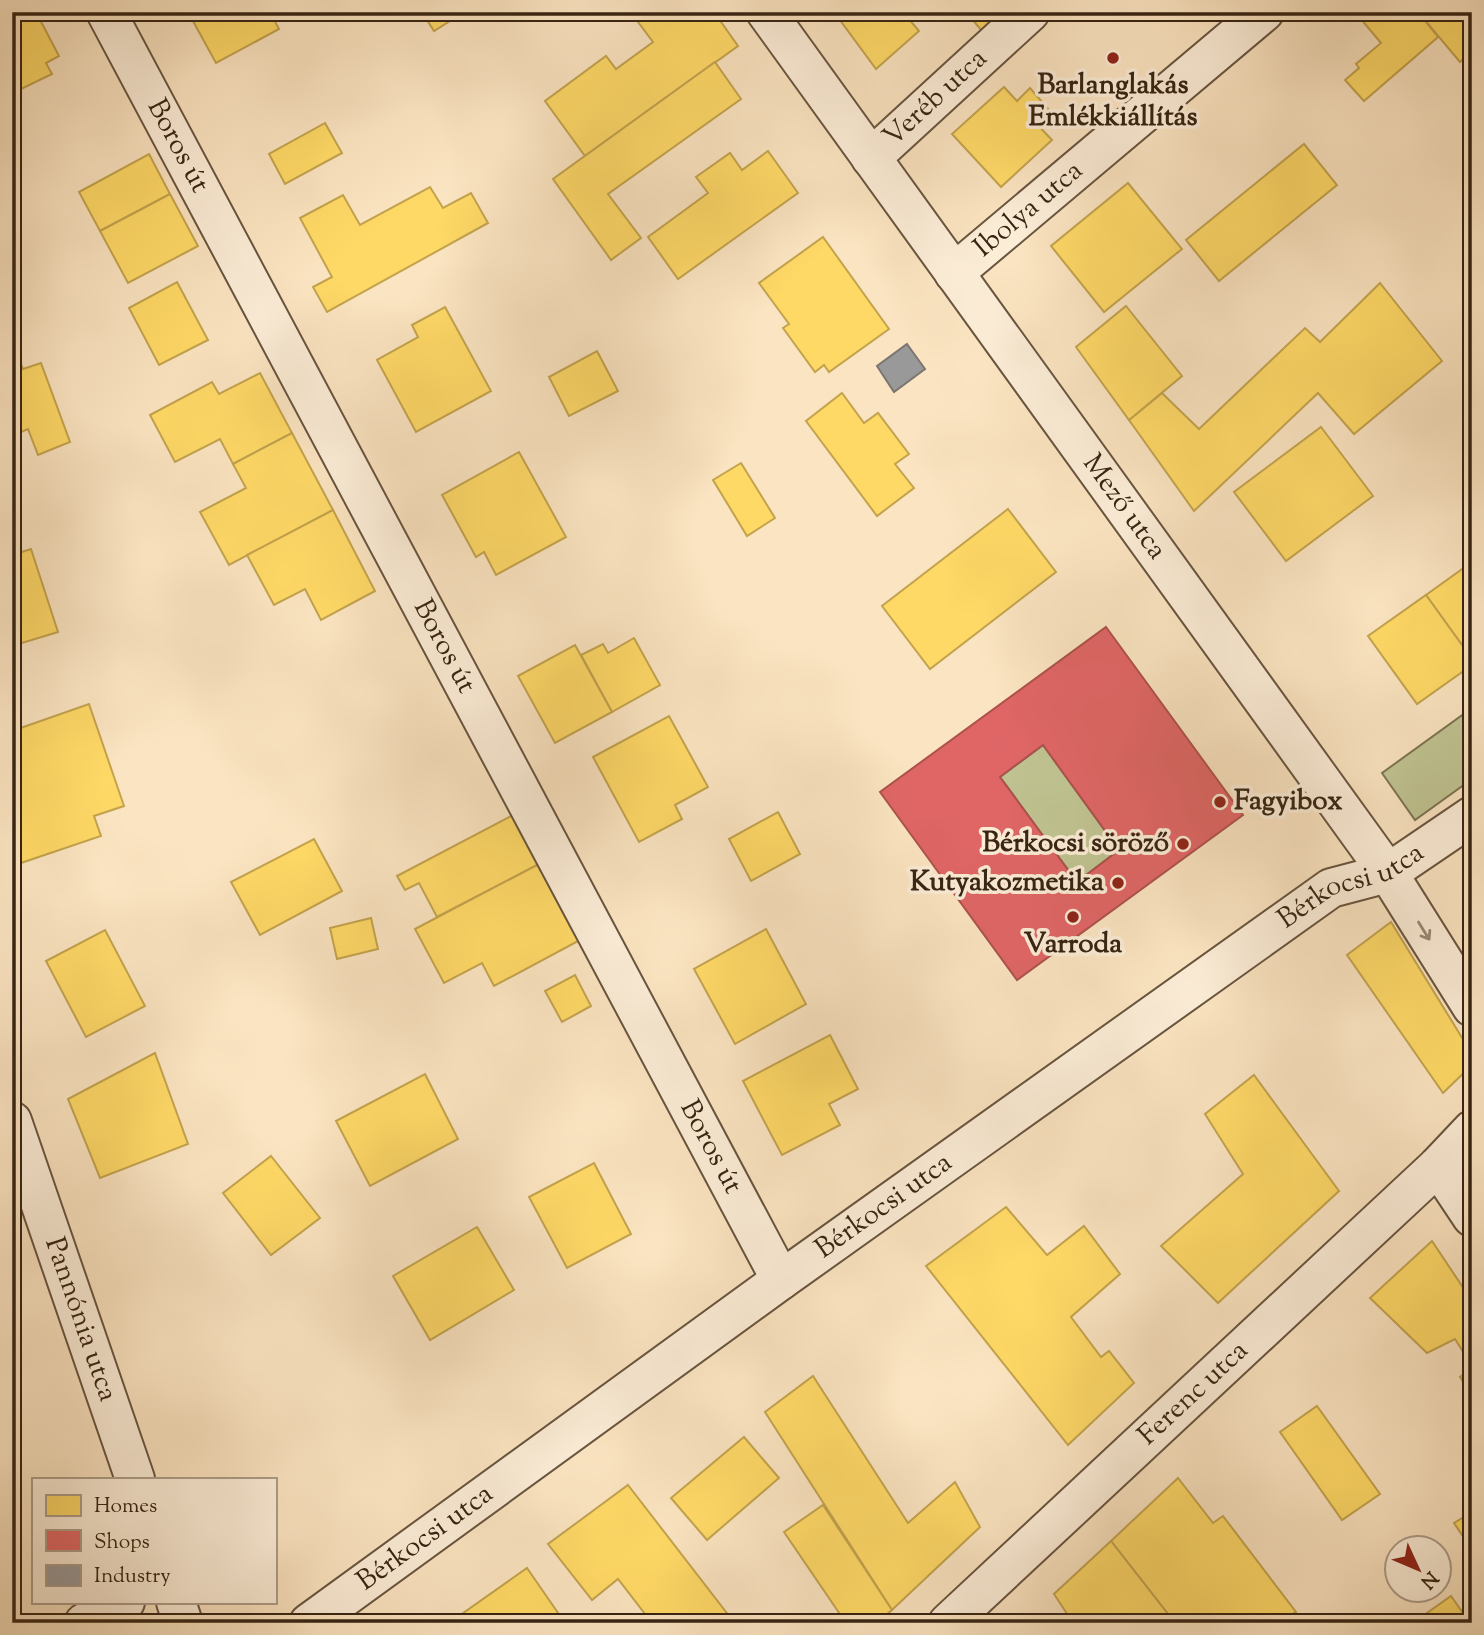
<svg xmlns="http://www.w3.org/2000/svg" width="1484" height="1635" viewBox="0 0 1484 1635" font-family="'Sorts Mill Goudy',serif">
<rect width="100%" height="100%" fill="#fbe4c1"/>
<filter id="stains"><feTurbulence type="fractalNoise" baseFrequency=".00286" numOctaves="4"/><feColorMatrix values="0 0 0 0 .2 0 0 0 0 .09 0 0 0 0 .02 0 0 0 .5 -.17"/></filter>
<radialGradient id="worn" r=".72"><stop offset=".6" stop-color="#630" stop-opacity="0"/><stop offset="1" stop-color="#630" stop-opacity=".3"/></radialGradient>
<!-- green -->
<g fill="#c0c492" stroke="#7c7452" stroke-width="2">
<polygon points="1472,708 1472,779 1415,820 1382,773"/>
<polygon points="1043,745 1119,850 1077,882 1000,777"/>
</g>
<!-- homes -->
<g fill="#ffd966" stroke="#c3a34d" stroke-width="2">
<polygon points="12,12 36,12 59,56 46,63 52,74 19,90 12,82"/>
<polygon points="188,12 270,12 279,29 216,63"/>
<polygon points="422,12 456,12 458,16 434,31"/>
<polygon points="643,12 714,12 738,46 585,156 545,101 606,56 616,69 653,42 635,18"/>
<polygon points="834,12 903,12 919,31 876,69"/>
<polygon points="966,12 1002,12 987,37"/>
<polygon points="1355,12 1418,12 1438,37 1364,101 1345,80 1359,68 1356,64 1381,43"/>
<polygon points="1418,12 1472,12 1472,51 1460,62"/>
<polygon points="715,62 741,99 608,194 641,238 611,260 553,179"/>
<polygon points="1004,87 1017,101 1030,88 1049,110 1035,122 1052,140 1001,187 952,134"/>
<polygon points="325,123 342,153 285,184 269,154"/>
<polygon points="1304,144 1337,185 1219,281 1186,240"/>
<polygon points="768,151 798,193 678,279 648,237 708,193 696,177 730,153 742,170"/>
<polygon points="149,154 170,194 100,231 79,192"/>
<polygon points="1128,183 1182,249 1104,312 1051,246"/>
<polygon points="430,187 443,208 471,193 488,223 327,312 313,287 332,277 300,218 343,195 360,225"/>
<polygon points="170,194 198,246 128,283 100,231"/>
<polygon points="823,237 889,329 829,372 824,365 815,372 783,328 789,324 759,283"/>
<polygon points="177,282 208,340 159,365 129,308"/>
<polygon points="1380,283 1442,361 1354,434 1318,393 1194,511 1129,420 1162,393 1199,429 1305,328 1320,342"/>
<polygon points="1126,306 1182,376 1129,420 1076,347"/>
<polygon points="445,307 491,391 416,432 377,360 418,337 412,325"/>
<polygon points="12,341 23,369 41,363 70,442 38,455 28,429 14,435"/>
<polygon points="597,351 618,391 569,416 549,377"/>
<polygon points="260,373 292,433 233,464 220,439 175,462 150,415 212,382 219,394"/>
<polygon points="842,393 864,423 878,413 909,454 895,464 914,488 877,516 806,421"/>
<polygon points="1321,427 1373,496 1286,561 1234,492"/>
<polygon points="292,433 333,510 229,565 200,512 246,488 233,464"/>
<polygon points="519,452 566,537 496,575 484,552 476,557 442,495"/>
<polygon points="741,463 775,518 747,536 713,480"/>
<polygon points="1008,509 1056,572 930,669 882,606"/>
<polygon points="333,510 375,591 321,620 305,589 274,605 247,555"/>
<polygon points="31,549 58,632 12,646 12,555"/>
<polygon points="1472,562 1472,659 1426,595"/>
<polygon points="1426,595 1472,659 1472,665 1417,704 1368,636"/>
<polygon points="634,638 660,685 612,712 581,655 603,644 608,653"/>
<polygon points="575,645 612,712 555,743 518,676"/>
<polygon points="89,704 124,806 94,816 101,836 12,866 12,731"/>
<polygon points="669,716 708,787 675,805 682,819 639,842 593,757"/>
<polygon points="778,812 800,854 751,881 729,839"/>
<polygon points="513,815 539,864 437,917 419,883 405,890 397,876"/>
<polygon points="314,839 342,891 260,935 231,882"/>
<polygon points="539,864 580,940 494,986 482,963 444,983 415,929"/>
<polygon points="371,918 378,949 337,959 330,928"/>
<polygon points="1391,922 1472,1054 1472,1065 1443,1093 1347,955"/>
<polygon points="766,929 806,1004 735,1044 694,969"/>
<polygon points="105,930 145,1006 86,1037 46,961"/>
<polygon points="575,975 591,1006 562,1022 545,991"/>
<polygon points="830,1035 858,1089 829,1104 840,1125 782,1155 743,1081"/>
<polygon points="155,1053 188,1144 100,1178 68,1099"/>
<polygon points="425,1074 458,1139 370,1186 336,1121"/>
<polygon points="1254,1075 1339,1191 1218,1303 1161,1246 1243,1174 1205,1114"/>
<polygon points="271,1156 320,1218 271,1255 223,1193"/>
<polygon points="594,1163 631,1234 567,1268 529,1197"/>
<polygon points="1006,1207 1047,1255 1084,1226 1120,1274 1071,1317 1101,1357 1109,1351 1134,1383 1068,1445 926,1266"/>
<polygon points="477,1227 514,1290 430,1340 393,1276"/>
<polygon points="1432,1241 1472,1301 1472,1366 1455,1339 1427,1353 1370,1298"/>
<polygon points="1472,1368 1472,1395 1460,1377"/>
<polygon points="813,1376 908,1523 955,1482 980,1527 892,1610 765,1412"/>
<polygon points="1317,1406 1380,1494 1342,1520 1280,1432"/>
<polygon points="744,1437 779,1478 707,1540 671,1498"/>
<polygon points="1178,1478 1213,1523 1223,1516 1296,1612 1285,1618 1289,1623 1175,1623 1111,1541"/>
<polygon points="628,1485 733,1621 652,1623 618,1579 592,1600 548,1544"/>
<polygon points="823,1505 892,1610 876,1623 846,1623 784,1532"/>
<polygon points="1472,1512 1472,1550 1454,1523"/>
<polygon points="1111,1541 1175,1623 1073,1623 1054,1594"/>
<polygon points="527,1568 565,1623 449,1623"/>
<polygon points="1451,1596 1470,1623 1413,1623"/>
</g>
<!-- shops -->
<path fill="#e06666" stroke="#ad524d" stroke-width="2" fill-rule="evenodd" d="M1106,627l137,188 -226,165 -137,-188zM1043,745l76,105 -42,32 -77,-105z"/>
<!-- industry -->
<polygon fill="#999" stroke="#7c7671" stroke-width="2" points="907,344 925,369 894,392 877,366"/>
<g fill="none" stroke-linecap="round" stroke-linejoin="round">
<defs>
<g id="minor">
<path id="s1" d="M106,12l675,1268"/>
<path id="s2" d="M766,12l622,861 84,134"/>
<path id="s3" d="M871,158l159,-146"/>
<path id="s4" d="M954,273l310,-261"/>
<path id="s5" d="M12,1121l123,358"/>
<polyline points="1438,1166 1472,1217"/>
<polyline points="176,1602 183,1623"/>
<polyline points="84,1623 125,1602"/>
<path id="s6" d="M309,1623l472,-343 550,-392 57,-15 84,-57"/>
<path id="s7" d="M948,1623l490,-457 34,-36"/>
</g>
</defs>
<!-- minor casing -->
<use href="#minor" stroke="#68543e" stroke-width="42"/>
<!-- minor -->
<use href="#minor" stroke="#fcedd7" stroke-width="38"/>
</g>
<!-- one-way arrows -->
<defs><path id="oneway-shaft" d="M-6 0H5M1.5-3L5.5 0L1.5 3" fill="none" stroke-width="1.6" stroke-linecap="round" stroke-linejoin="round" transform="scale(1.75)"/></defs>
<use stroke="#9a8875" href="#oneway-shaft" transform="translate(1424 931) rotate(58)"/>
<!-- markers -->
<g fill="#8f2418" stroke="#fcedd7" stroke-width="2.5">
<circle cx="1113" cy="58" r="7"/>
<circle cx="1220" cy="802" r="7"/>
<circle cx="1183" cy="844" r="7"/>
<circle cx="1118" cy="883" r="7"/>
<circle cx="1073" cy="917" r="7"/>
</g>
<g text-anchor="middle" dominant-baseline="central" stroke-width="7" stroke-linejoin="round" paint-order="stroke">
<!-- poi labels -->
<g font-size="28" font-weight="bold" fill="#372413" stroke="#fcedd7">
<text x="1113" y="86">Barlanglakás<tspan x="1113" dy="32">Emlékkiállítás</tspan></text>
<text x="1234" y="802" text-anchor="start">Fagyibox</text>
<text x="1169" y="844" text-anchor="end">Bérkocsi söröző</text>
<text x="1104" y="883" text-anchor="end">Kutyakozmetika</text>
<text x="1073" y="945">Varroda</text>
</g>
<!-- street labels -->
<g font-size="28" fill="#372413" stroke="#fcedd7">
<text stroke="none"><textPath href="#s3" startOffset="88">Veréb utca</textPath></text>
<text stroke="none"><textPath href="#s1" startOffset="152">Boros út</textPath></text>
<text stroke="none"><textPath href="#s4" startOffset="98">Ibolya utca</textPath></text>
<text stroke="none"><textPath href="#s2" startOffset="611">Mező utca</textPath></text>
<text stroke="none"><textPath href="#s1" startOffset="719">Boros út</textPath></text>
<text stroke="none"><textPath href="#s6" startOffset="1278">Bérkocsi utca</textPath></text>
<text stroke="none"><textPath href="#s1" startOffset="1286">Boros út</textPath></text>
<text stroke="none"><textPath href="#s6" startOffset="710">Bérkocsi utca</textPath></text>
<text stroke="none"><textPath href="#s5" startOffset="210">Pannónia utca</textPath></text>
<text stroke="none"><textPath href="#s7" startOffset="336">Ferenc utca</textPath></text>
<text stroke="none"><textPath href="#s6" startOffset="144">Bérkocsi utca</textPath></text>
</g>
</g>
<!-- margin -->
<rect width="1484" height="1635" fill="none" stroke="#fbe4c1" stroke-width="42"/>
<rect x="14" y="14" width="1456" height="1607" fill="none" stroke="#372413" stroke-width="3.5"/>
<rect x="21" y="21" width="1442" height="1593" fill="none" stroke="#372413" stroke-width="2"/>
<!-- legend -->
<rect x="32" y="1478" width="245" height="126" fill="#fcedd7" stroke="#ad9d89" stroke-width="2"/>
<rect x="46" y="1495" width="35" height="21" fill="#ffd966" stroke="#ad9d89" stroke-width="2"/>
<text x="94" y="1512" font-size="21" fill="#372413">Homes</text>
<rect x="46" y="1530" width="35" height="21" fill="#e06666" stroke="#ad9d89" stroke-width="2"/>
<text x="94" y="1548" font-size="21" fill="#372413">Shops</text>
<rect x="46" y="1565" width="35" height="21" fill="#999999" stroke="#ad9d89" stroke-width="2"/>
<text x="94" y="1582" font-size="21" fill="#372413">Industry</text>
<!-- north arrow -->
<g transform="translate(1418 1569) rotate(134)"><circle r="33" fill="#fcedd7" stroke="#ad9d89" stroke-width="2"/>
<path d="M0-5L12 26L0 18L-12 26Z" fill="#8f2418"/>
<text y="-10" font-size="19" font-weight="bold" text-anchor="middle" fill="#372413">N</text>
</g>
<rect width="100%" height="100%" filter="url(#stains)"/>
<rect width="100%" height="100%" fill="url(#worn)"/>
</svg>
